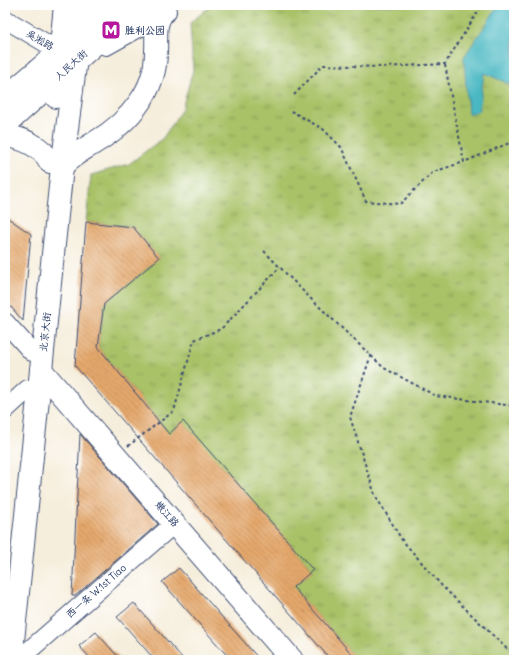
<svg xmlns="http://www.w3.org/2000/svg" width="519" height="665" viewBox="0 0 519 665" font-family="Delius,'LXGW WenKai TC',sans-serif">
<defs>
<pattern id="grass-tufts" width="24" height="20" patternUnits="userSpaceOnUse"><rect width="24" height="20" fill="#a9c267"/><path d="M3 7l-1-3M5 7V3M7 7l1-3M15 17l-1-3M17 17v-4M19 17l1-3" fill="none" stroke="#899e58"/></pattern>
<pattern id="building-back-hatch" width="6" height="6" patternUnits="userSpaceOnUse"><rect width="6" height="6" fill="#e5a86c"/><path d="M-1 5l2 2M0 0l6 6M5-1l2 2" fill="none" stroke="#b9895c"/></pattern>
</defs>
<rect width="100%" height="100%" fill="#fff"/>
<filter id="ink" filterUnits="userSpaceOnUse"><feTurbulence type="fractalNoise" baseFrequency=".025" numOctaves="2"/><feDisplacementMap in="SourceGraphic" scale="8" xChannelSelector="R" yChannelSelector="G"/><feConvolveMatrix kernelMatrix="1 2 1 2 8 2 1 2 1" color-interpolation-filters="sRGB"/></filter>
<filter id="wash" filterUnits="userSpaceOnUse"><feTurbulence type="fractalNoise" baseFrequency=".012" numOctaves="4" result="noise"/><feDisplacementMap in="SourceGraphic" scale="16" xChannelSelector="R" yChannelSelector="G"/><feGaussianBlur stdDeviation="0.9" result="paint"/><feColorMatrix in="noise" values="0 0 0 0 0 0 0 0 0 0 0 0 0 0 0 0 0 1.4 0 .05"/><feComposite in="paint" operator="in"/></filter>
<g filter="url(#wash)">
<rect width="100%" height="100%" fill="#f6eedc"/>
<!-- grass -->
<polygon fill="url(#grass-tufts)" stroke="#627862" points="212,5 514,5 514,660 357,660 293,587 313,570 183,422 169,434 98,347 104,304 159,258 133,227 86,222 91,175 129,164 163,138 182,109 193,70 190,23"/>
<!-- water -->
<polygon fill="#4ab8c2" stroke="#327490" points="499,5 514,5 514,86 484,73 479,111 468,114 464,57"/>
<g id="blocks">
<!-- building -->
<g fill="url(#building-back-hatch)">
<polygon points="5,216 31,234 23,321 5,300"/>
<polygon points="86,222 133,227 159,258 104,304 98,347 169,434 183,421 313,570 293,587 357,660 331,660 75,366"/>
<polygon points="80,434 158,524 75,596 72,596"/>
<polygon points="179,568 260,660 231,660 162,582"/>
<polygon points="134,603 184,660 155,660 117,617"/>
<polygon points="96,632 121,660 92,660 79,646"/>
</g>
</g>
</g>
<g filter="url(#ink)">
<use href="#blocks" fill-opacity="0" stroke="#3c4c71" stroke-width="1"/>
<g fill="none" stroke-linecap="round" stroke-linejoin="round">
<defs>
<g id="minor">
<polyline points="5,19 71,58"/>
<polyline points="5,322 32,352"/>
<polyline points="5,410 28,389"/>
<polyline points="18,660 175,523"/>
</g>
<g id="major">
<polyline points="106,44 165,11"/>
<polyline points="56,97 65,5"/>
<polyline points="5,98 115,5"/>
<polyline points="5,125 138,5"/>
<path d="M5,136c16,1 38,11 45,26"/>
<path d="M62,167c9,-12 20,-16 32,-24 17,-10 34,-24 45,-40 11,-15 17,-34 17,-52 1,-13 -2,-24 5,-36"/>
<polyline points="41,370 292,660"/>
<polyline points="11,660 62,167 83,5"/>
</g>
</defs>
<!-- minor casing -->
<use href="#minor" stroke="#3c4c71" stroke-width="20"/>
<!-- major casing -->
<use href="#major" stroke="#3c4c71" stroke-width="24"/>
<!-- path -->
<g stroke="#3c4c71" stroke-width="2" stroke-dasharray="3 3" stroke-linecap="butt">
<polyline points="445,65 464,162 514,141"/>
<polyline points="294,95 323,65 382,67 445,64 482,5"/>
<polyline points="291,111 323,129 341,147 366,201 400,204 433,172 464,162"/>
<polyline points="264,251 309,297 384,368 436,396 514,406"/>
<polyline points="371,355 350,417 375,495 402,540 442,586 508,650 514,651"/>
<polyline points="128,446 174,411 194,340 221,329 280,267"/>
</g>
<!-- minor -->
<use href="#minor" stroke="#fff" stroke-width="18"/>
<!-- major -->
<use href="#major" stroke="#fff" stroke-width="22"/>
</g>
</g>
<!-- icons -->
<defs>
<symbol id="metro-square" viewBox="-11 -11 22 22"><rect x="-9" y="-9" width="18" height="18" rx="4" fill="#b5179e" stroke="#fff"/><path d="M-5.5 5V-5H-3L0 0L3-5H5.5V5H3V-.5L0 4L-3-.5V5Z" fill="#fff"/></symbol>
</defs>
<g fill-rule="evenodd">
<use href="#metro-square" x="100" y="19" width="22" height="22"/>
</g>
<g text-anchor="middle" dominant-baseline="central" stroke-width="3" stroke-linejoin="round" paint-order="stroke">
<!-- poi labels -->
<g font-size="10" font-weight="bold" fill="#1b2f5e" stroke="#fff" text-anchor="start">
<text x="125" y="30">胜利公园</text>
</g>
<!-- street labels -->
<g font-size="10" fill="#1b2f5e" stroke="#fff">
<text transform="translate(40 40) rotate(30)">吴淞路</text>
<text transform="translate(71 65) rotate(-42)">人民大街</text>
<text transform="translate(45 332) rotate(-84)">北京大街</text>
<text transform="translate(167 514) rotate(49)">嫩江路</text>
<text transform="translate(96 591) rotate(-41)">西一条 W.1st Tiao</text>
</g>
</g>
<!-- margin -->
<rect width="519" height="665" fill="none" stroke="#fff" stroke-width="20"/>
</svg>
